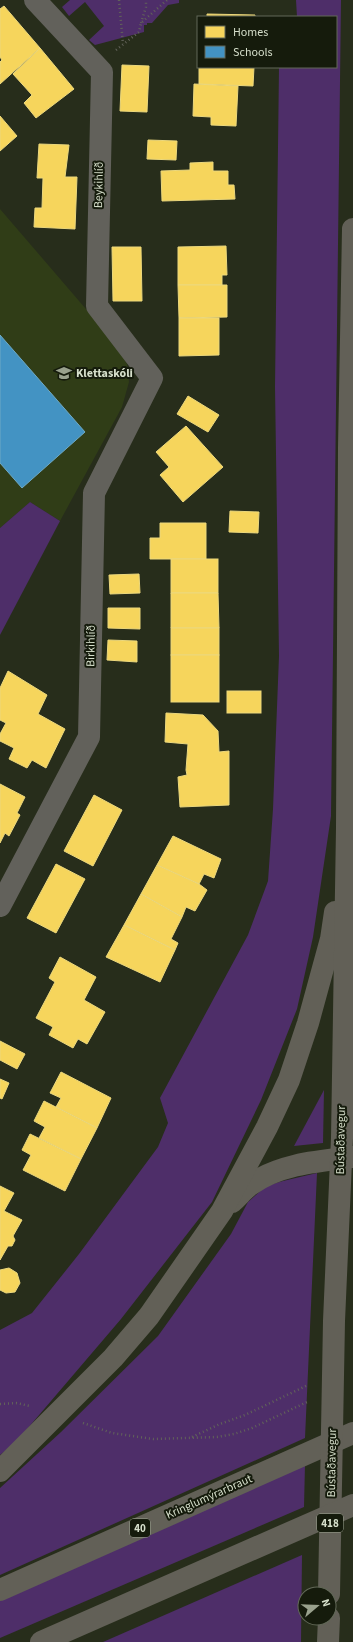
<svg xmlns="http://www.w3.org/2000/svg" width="353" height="1642" viewBox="0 0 353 1642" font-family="'Source Sans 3',sans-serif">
<rect width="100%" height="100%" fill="#272d1b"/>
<!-- built -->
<polygon fill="#303d17" points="0,209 116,344 127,364 129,382 122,407 60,521 30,502 0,528"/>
<!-- green -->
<g fill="#4e2e69">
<polygon points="70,0 179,0 179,3 168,5 152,23 147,23 147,25 144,25 144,32 95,45 89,40 104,26 85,2 69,16 62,7"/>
<polygon points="296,0 341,0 331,816 313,937 297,1009 261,1100 212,1202 121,1319 16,1442 0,1455 0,1330 32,1313 79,1254 158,1147 168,1123 160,1098 248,935 268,881 273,809 279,656 275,387 279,67 336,67 336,17 297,17"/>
<polygon points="30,502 60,521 0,635 0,528"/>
<polygon points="324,1090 323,1143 294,1146"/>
<polygon points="317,1173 305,1438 0,1575 0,1488 61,1432 158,1336 231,1234 248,1202 266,1186 283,1181"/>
<polygon points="305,1464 304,1507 0,1638 0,1601"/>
<polygon points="302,1555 301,1642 103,1642"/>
</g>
<!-- homes -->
<g fill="#f6d55c" stroke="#ecd87d">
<polygon points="4,6 40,48 0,84 0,62 2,60 0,57 0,9"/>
<polygon points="207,14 255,15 255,17 207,17"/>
<polygon points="40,48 74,89 36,118 24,103 32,95 13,74"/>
<polygon points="122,65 149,66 147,112 120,111"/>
<polygon points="199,67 254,67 253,86 199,84"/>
<polygon points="194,84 238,86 236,126 211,125 211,117 193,116"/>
<polygon points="0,116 17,136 0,151"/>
<polygon points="148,140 177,141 176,160 147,159"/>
<polygon points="39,144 69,145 65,177 77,177 75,229 34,227 35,208 42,208 43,178 37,178"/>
<polygon points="213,162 213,171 228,171 228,185 234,185 235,199 162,201 161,171 190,170 190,163"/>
<polygon points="226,246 227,275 222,275 222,285 178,285 178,247"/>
<polygon points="112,247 141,247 142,301 113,301"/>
<polygon points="178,285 227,285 227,317 179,318"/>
<polygon points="179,318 219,318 219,355 179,356"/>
<polygon points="188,396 219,415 208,432 177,414"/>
<polygon points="186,426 223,467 183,502 160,475 169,467 156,452"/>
<polygon points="230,511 259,512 258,533 229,532"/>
<polygon points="160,523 206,523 206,559 150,559 150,538 160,538"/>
<rect x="171" y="559" width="47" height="34"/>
<polygon points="139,574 140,593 110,594 109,575"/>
<polygon points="171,593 218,593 219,628 171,628"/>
<polygon points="108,608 140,608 140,629 108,628"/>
<rect x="171" y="628" width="48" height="27"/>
<polygon points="108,640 137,641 137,662 107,660"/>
<rect x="171" y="655" width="48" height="47"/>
<polygon points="8,671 47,695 38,714 65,729 46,768 32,760 27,768 9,759 14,748 0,741 0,734 6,723 0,720 0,688"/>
<rect x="227" y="691" width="34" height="22"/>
<polygon points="166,713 203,715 218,731 219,752 229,751 229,805 180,807 178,777 187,775 186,770 188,744 165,742"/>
<polygon points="0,784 25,797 17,813 20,815 9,836 5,833 0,843"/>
<polygon points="94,795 122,810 93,866 64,851"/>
<polygon points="173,836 221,859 214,878 204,874 199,884 157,865"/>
<polygon points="56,864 85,879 56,933 27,918"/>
<polygon points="157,865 199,884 207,890 195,911 186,907 182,917 141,894"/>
<polygon points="141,894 182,917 171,939 178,943 175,950 124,925"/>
<polygon points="124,925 175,950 160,982 106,957"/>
<polygon points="60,957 96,977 84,1000 105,1012 87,1044 78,1039 73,1048 49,1035 53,1027 36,1018 55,982 49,978"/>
<polygon points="0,1041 25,1054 17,1069 0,1060"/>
<polygon points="61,1072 111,1098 97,1128 56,1107 61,1098 50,1093"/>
<polygon points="0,1079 9,1083 2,1099 0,1098"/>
<polygon points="44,1101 97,1128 81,1159 39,1138 45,1127 34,1121"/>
<polygon points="30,1134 81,1159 65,1191 23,1170 31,1155 22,1150"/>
<polygon points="0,1186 14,1193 4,1211 22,1220 13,1236 15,1240 12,1246 8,1246 0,1260"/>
<polygon points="9,1268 17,1273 20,1283 15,1292 6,1293 0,1290 0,1270"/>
</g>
<!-- schools -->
<polygon fill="#4393c3" stroke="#6faac5" points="0,335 85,432 22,488 0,463"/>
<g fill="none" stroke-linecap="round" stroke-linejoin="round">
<!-- path -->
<g stroke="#62635a" stroke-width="2.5" stroke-dasharray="1 3" stroke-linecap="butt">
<polyline points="119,0 123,44"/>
<polyline points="141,23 146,7 146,0"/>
<polyline points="116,50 139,32 141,23 167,0"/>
<polyline points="0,1404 16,1403 30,1406"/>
<polyline points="83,1423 112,1433 153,1439 217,1437 234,1434 252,1428 307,1402"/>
<polyline points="192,1437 220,1424 245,1415 308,1385"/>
</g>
<!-- minor -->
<polyline stroke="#62615b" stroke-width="22" points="0,906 89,737 94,493 152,378 97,306 102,72 35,0"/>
<!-- major -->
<g stroke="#626057" stroke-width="22">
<path d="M232,1202c6,-5 11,-12 18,-17 29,-21 69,-24 103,-28"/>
<polyline points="0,1471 113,1358 149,1316 222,1211 267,1127 289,1080 308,1023 331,939 335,912"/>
<polyline points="0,1590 353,1433"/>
<polyline points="329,1594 334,1321 342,1138 347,828 349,448 353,229"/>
<polyline points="41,1642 353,1505"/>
<polyline points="328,1642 329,1618"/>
</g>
</g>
<!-- icons -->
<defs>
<symbol id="school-bare" viewBox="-9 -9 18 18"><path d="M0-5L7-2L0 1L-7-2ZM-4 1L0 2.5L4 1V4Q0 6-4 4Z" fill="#99a18d" stroke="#151b0c" stroke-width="2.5" paint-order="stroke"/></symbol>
</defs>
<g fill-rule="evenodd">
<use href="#school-bare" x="53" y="362" width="22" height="22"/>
</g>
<g text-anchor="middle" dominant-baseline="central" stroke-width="4" stroke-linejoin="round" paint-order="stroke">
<!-- shield labels -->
<g fill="#151b0c" stroke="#9ca492" stroke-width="1">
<rect x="317" y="1514" width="26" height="18" rx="3"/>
<rect x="130" y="1519" width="20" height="18" rx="3"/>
</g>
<g font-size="11" font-weight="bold" fill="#d6dfcb">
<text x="330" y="1523">418</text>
<text x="140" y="1528">40</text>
</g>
<!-- street labels -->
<g font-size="12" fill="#d6dfcb" stroke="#151b0c">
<text transform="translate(99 185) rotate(-89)">Beykihlíð</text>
<text transform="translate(91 646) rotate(-89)">Birkihlíð</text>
<text transform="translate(341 1140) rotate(-89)">Bústaðavegur</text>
<text transform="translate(332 1463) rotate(-89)">Bústaðavegur</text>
<text transform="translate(209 1497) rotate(-24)">Kringlumýrarbraut</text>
</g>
<!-- poi labels -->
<g font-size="12" font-weight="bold" fill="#d6dfcb" stroke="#151b0c" text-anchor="start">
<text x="76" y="373">Klettaskóli</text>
</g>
</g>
<!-- legend -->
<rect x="197" y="16" width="140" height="52" fill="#151b0c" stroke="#626958"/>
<rect x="205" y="26" width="20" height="12" fill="#f6d55c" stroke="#626958"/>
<text x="233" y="36" font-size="12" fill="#d6dfcb">Homes</text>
<rect x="205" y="46" width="20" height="12" fill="#4393c3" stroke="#626958"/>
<text x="233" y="56" font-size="12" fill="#d6dfcb">Schools</text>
<!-- north arrow -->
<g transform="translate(317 1606) rotate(71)"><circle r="19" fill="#151b0c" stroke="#626958"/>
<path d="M0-3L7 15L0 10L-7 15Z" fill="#99a18d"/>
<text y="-6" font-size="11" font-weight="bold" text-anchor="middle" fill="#d6dfcb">N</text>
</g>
</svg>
